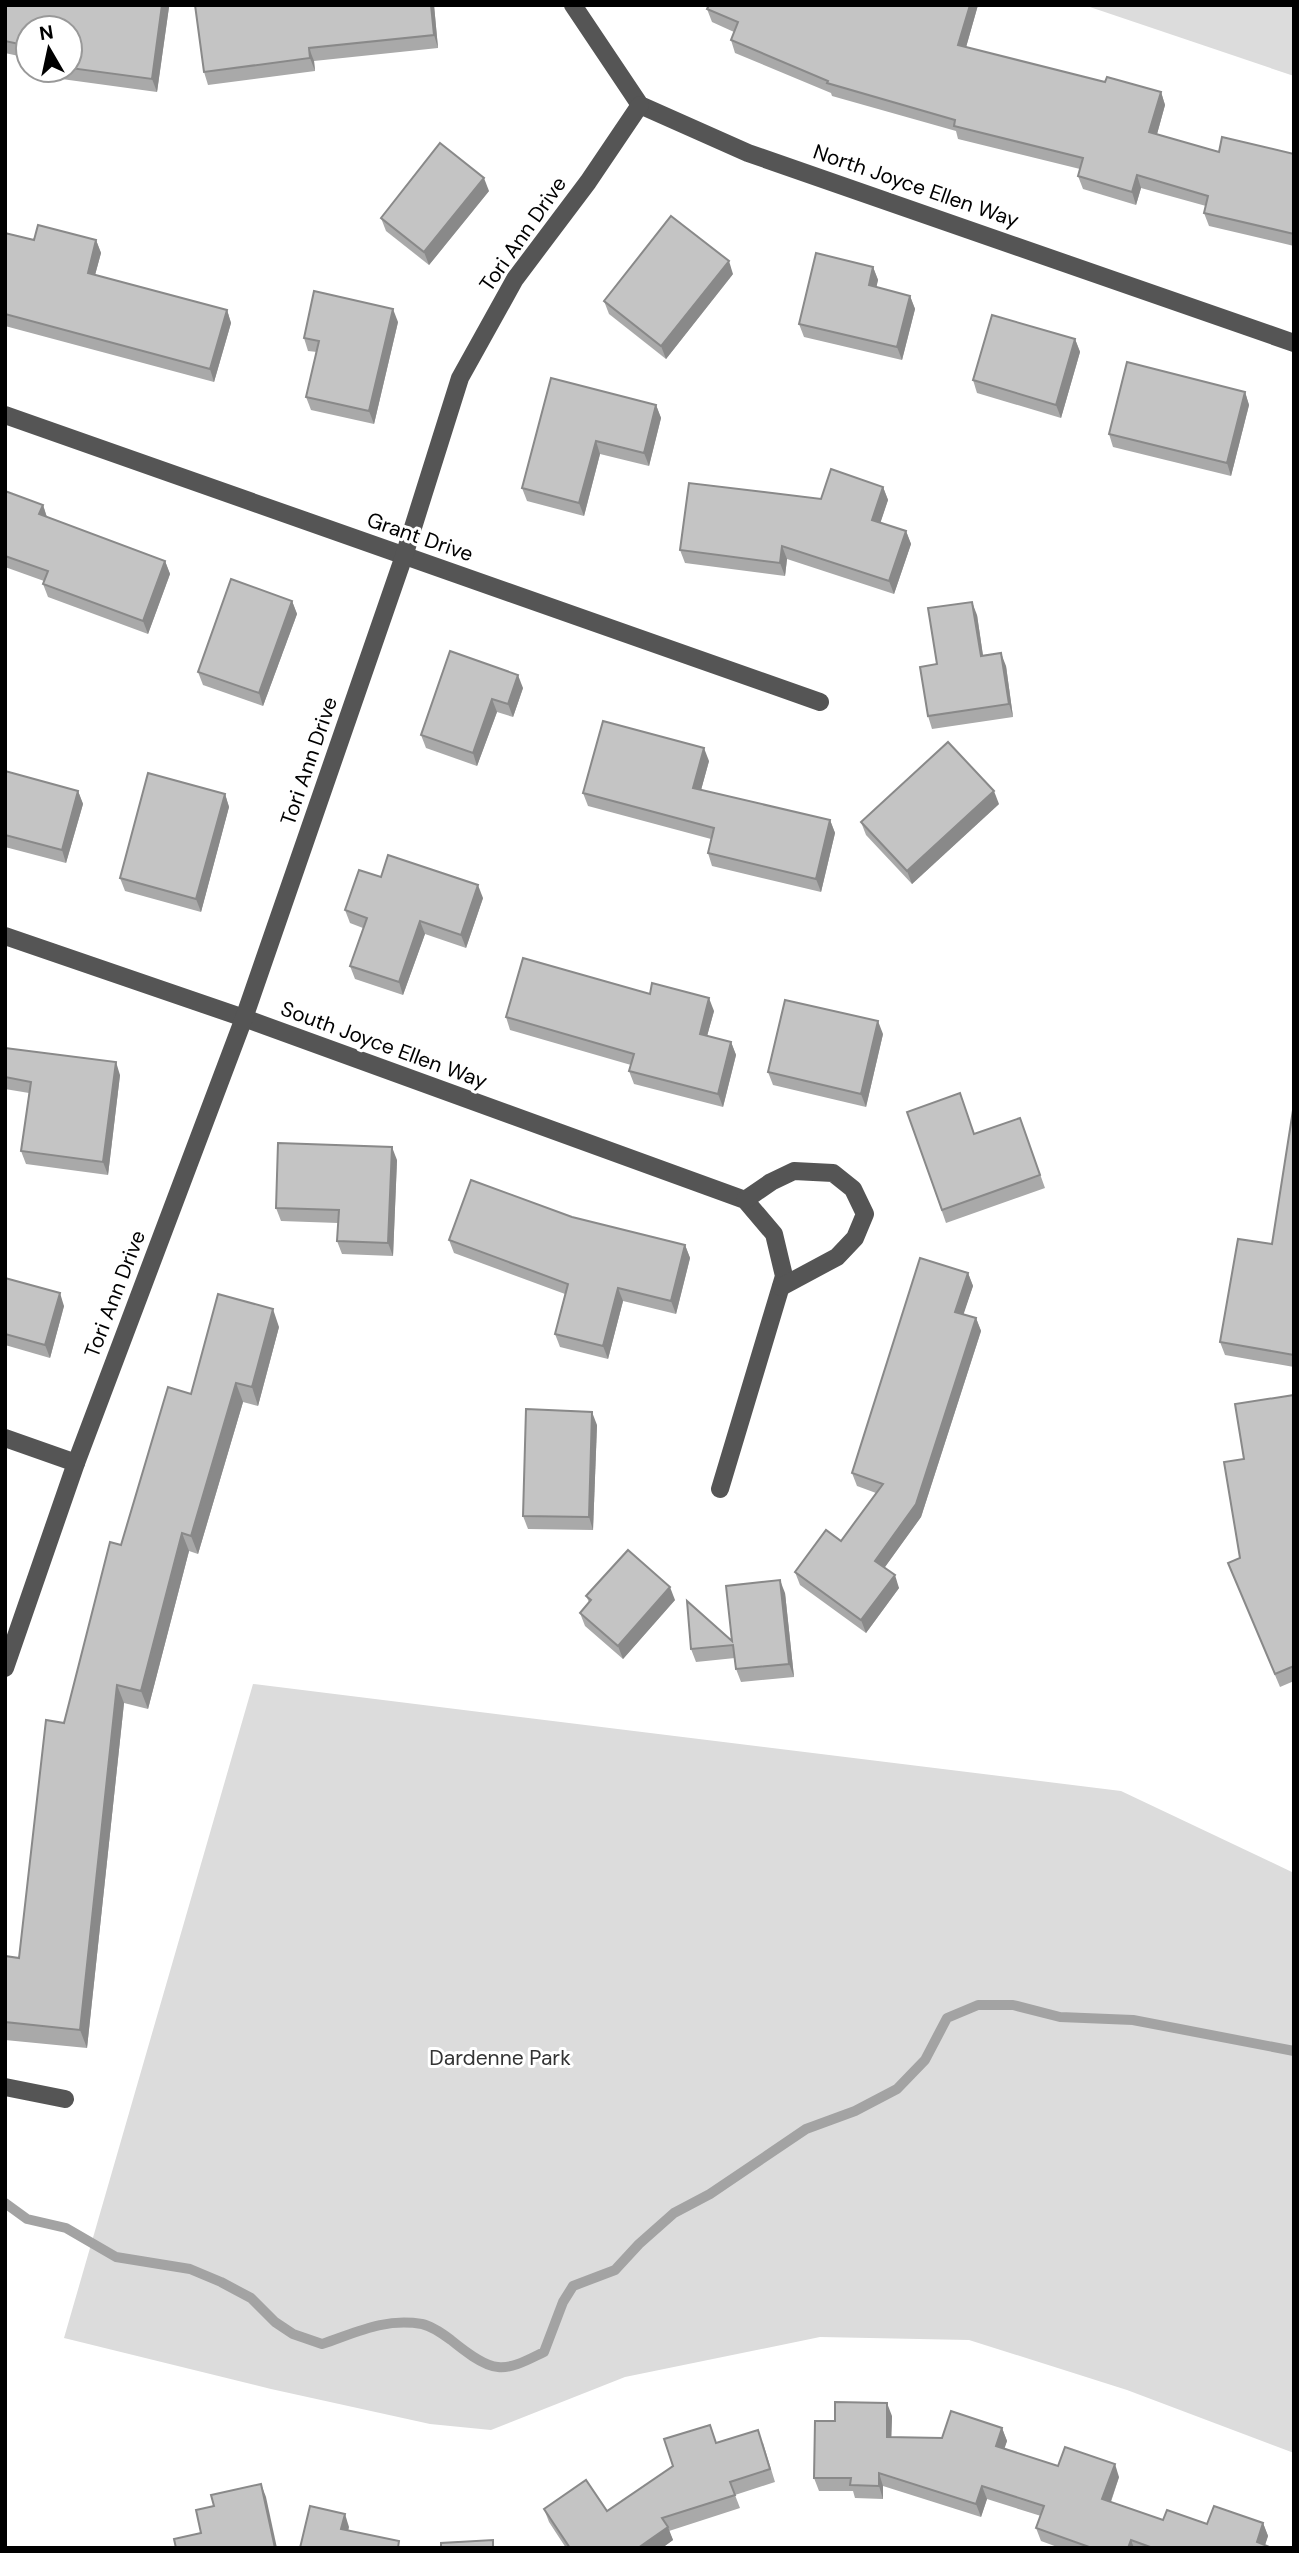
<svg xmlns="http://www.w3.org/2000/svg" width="1299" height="2553" viewBox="0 0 1299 2553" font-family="'DM Sans',sans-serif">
<rect width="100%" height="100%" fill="#fff"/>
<!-- green -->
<g fill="#dcdcdc">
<polygon points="1084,5 1294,5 1294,76"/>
<polygon points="253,1684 1121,1791 1294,1873 1294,2453 1127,2390 969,2340 820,2337 625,2377 491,2430 430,2424 271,2389 64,2338"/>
</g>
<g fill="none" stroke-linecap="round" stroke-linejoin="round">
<!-- stream -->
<path stroke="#a3a3a3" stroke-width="10" d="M5,2203l22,16 39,9 50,29 74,12 31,13 30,16 24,24 18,12 29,10c36,-12 61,-26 100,-20 10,2 21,10 29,16 11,9 32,26 47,27 15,2 33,-9 46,-15l19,-50 10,-16 42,-16 24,-26 35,-31 36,-19 96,-65 49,-18 42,-22 28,-29 22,-42 31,-13h35l47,12 73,3 161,31"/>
<!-- minor -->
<g stroke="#555" stroke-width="18">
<polyline points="573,5 640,105 748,153 1294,343"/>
<polyline points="5,415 820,702"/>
<polyline points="5,936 244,1018 745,1200 774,1234 784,1276 720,1489"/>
<polyline points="745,1200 771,1182 794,1171 833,1173 853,1189 865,1214 855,1238 837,1257 781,1287"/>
<polyline points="5,1438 76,1463"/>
<polyline points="5,1668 76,1463 244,1018 404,556 460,378 515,279 588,182 640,105"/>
<polyline points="5,2087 65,2099"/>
</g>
</g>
<!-- wall -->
<g fill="#a9a9a9">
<polygon points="5,5 169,7 157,92 47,77 44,70 70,70 70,28 28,28 28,58 5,53"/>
<polygon points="434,5 438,48 314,61 315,71 208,85 204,72"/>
<polygon points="709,5 978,5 966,47 1105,82 1161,92 1165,105 1157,134 1219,152 1294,154 1294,246 1209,226 1204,213 1206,206 1141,188 1136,205 1083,189 1078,176 1080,169 958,139 956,131 832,96 831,93 735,53 731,40 734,32 712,22 707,9"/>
<polygon points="489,191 429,265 386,231 381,218"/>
<polygon points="5,233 34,240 96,240 101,253 95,275 227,310 231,323 214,382 5,326"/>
<polygon points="873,267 878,280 876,287 910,296 915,309 902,360 804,337 799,324"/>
<polygon points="733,274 666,359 609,314 604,301"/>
<polygon points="398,322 374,424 311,410 306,397 317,352 308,351 304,338"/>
<polygon points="1075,339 1080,352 1061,418 977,393 973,380"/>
<polygon points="551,378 656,405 661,418 649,466 600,454 584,516 527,501 522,488"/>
<polygon points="1245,392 1249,405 1231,476 1113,447 1109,434"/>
<polygon points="883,487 888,500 880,523 906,531 911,544 894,594 787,559 785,576 685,563 680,550 821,499"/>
<polygon points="5,491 43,505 47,517 165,561 170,574 148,634 48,597 43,584 44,581 5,567"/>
<polygon points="292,601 297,614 263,706 203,685 198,672"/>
<polygon points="977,615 983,656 1006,666 1013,717 932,729 928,716 937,664"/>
<polygon points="450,651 523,688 513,717 497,712 477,766 426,748 421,735"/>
<polygon points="709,761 701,790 830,820 835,833 821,892 712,866 708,853 711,839 588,806 583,793"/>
<polygon points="5,771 78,791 83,804 66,863 5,847"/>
<polygon points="225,794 229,807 201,912 125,891 120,878"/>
<polygon points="999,804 912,884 866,835 861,822"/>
<polygon points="381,877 483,898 466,948 425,934 403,995 355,979 350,966 363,928 350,923 345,910"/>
<polygon points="650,994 714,1011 707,1036 731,1042 736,1055 723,1107 634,1084 629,1071 631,1065 510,1030 506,1017"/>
<polygon points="883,1034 866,1107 773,1085 768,1072"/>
<polygon points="5,1048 120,1075 108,1175 26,1164 21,1151 29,1093 5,1089"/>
<polygon points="1294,1110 1294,1367 1225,1355 1220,1342 1272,1244"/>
<polygon points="907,1112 974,1134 1020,1118 1045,1188 946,1223"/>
<polygon points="397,1160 393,1256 342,1254 337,1241 338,1223 281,1221 276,1208"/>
<polygon points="572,1217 685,1245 690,1258 676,1314 623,1301 608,1359 560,1347 555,1334 565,1294 454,1253 449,1240"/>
<polygon points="968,1273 973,1286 963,1314 976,1318 981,1331 921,1517 884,1568 899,1588 866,1633 800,1585 795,1572 841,1541 876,1493 857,1486 852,1473"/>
<polygon points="5,1278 64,1306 50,1358 5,1345"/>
<polygon points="279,1327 258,1406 243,1402 198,1554 189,1551 148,1709 124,1703 87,2048 5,2040 5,1956 19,1958 64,1723 121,1545 191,1394"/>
<polygon points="1294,1395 1294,1681 1280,1687 1228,1563 1240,1558 1244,1459"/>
<polygon points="597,1425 593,1530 528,1529 523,1516"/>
<polygon points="785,1593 794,1677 741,1682 736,1669 735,1658 696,1662 691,1649 732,1641"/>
<polygon points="586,1596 675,1600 623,1659 585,1626 580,1613 589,1602"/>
<polygon points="892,2416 891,2437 942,2438 1002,2428 1007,2441 1004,2448 1058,2466 1119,2477 1111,2502 1163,2520 1207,2524 1263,2523 1268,2536 1265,2545 1272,2548 1060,2548 1041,2541 1036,2528 1041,2516 987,2499 981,2517 883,2486 883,2499 855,2498 853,2491 819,2491 814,2478 835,2421"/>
<polygon points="717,2443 763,2443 775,2482 735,2495 740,2508 669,2531 673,2540 662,2548 566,2548 549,2522 544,2509 607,2511"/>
</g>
<!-- shaded-wall -->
<g fill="#898989">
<polygon points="162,5 168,5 169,7 157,92 152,79"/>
<polygon points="431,5 434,5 438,48 434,35"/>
<polygon points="970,5 978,5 963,58 958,45"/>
<polygon points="309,48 314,61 315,71 310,58"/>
<polygon points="1161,92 1165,105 1154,145 1149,132"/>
<polygon points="1137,175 1141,188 1136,205 1132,192"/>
<polygon points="484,178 489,191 429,265 424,252"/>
<polygon points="96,240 101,253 92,286 88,273"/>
<polygon points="729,261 733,274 666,359 661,346"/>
<polygon points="873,267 878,280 874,298 869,285"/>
<polygon points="910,296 915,309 902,360 897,347"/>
<polygon points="393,309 398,322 374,424 369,411"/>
<polygon points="227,310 231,323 214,382 210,369"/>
<polygon points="1075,339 1080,352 1061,418 1056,405"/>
<polygon points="1245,392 1249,405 1231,476 1227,463"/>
<polygon points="656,405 661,418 649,466 644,453"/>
<polygon points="596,441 600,454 584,516 579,503"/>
<polygon points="883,487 888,500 877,533 872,520"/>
<polygon points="43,505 47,518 39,514"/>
<polygon points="906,531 911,544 894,594 889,581"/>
<polygon points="782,546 787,559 785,576 780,563"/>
<polygon points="165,561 170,574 148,634 143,621"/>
<polygon points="292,601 297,614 263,706 259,693"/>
<polygon points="972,602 977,615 985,669 981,656"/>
<polygon points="1001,653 1006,666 1013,717 1009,704"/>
<polygon points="518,675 523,688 513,717 508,704"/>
<polygon points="492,699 497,712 477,766 473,753"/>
<polygon points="704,748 709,761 698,801 693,788"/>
<polygon points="78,791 83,804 66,863 62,850"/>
<polygon points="994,791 999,804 912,884 907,871"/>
<polygon points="225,794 229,807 201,912 196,899"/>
<polygon points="830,820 835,833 821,892 816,879"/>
<polygon points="478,885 483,898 466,948 461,935"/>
<polygon points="420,921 425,934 403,995 399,982"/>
<polygon points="709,998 714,1011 704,1047 700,1034"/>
<polygon points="878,1021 883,1034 866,1107 861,1094"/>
<polygon points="731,1042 736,1055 723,1107 718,1094"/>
<polygon points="116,1062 120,1075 108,1175 103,1162"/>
<polygon points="392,1147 397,1160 393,1256 388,1243"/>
<polygon points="685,1245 690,1258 676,1314 671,1301"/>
<polygon points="968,1273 973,1286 960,1325 955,1312"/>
<polygon points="618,1288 623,1301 608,1359 603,1346"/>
<polygon points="60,1293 64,1306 50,1358 45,1345"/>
<polygon points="273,1309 279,1327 258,1406 252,1387"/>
<polygon points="976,1318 981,1331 921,1517 880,1574 875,1561"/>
<polygon points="236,1383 243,1402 198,1554 191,1536"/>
<polygon points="592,1412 597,1425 593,1530 589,1517"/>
<polygon points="182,1533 189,1551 148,1709 141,1691"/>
<polygon points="895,1575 899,1588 866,1633 861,1620"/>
<polygon points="780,1580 785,1593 794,1677 789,1664"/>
<polygon points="670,1587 675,1600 623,1659 618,1646"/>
<polygon points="117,1685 124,1703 87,2048 80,2030"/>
<polygon points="887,2403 892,2416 891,2450 887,2437"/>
<polygon points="1002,2428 1007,2441 1001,2459 996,2446"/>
<polygon points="1115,2464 1119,2477 1107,2512 1102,2499"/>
<polygon points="879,2473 883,2486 883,2499 879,2486"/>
<polygon points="261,2484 266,2497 277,2548 275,2548"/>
<polygon points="982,2486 987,2499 981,2517 976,2504"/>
<polygon points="345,2514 349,2527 346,2542 341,2529"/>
<polygon points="1263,2523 1268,2536 1264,2548 1257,2542"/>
<polygon points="668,2527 673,2540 662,2548 638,2548"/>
<polygon points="1131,2540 1134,2548 1128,2548"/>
</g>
<!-- building -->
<g fill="#c4c4c4" stroke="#898989" stroke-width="2">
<polygon points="5,5 162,5 152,79 70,68 70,28 28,28 28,46 5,41"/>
<polygon points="195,5 431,5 434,35 309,48 310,58 204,72"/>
<polygon points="709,5 970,5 958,45 1105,82 1107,77 1161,92 1149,132 1219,152 1222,137 1294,154 1294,234 1204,213 1208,196 1137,175 1132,192 1078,176 1083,158 954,126 955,120 827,83 828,81 731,40 738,22 707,9"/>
<polygon points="440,143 484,178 424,252 381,218"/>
<polygon points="671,216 729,261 661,346 604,301"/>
<polygon points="38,225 96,240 88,273 227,310 210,369 5,314 5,233 34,240"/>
<polygon points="816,253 873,267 869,285 910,296 897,347 799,324"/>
<polygon points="314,291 393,309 369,411 306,397 319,341 304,338"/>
<polygon points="992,315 1075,339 1056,405 973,380"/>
<polygon points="1127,362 1245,392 1227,463 1109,434"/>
<polygon points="551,378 656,405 644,453 596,441 579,503 522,488"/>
<polygon points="831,469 883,487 872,520 906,531 889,581 782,546 780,563 680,550 689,483 821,499"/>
<polygon points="5,491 43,505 39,514 165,561 143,621 43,584 48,571 5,556"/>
<polygon points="231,579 292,601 259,693 198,672"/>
<polygon points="972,602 981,656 1001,653 1009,704 928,716 920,667 937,664 928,608"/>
<polygon points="450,651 518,675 508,704 492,699 473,753 421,735"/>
<polygon points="603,721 704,748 693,788 830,820 816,879 708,853 714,828 583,793"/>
<polygon points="948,742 994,791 907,871 861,822"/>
<polygon points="5,771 78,791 62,850 5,835"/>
<polygon points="148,773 225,794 196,899 120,878"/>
<polygon points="388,855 478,885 461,935 420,921 399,982 350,966 367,918 345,910 359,870 381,877"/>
<polygon points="523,958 650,994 652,983 709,998 700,1034 731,1042 718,1094 629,1071 634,1054 506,1017"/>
<polygon points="785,1000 878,1021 861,1094 768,1072"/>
<polygon points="5,1048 116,1062 103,1162 21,1151 31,1082 5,1077"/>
<polygon points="960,1093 974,1134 1020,1118 1040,1175 942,1210 907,1112"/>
<polygon points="1293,1110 1294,1110 1294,1355 1220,1342 1238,1239 1272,1244"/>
<polygon points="278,1143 392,1147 388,1243 337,1241 339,1210 276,1208"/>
<polygon points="471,1180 572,1217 685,1245 671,1301 618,1288 603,1346 555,1334 568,1284 449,1240"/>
<polygon points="920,1258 968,1273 955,1312 976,1318 916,1504 875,1561 895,1575 861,1620 795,1572 826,1530 841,1541 883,1484 852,1473"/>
<polygon points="5,1278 60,1293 45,1345 5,1334"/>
<polygon points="218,1294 273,1309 252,1387 236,1383 191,1536 182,1533 141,1691 117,1685 80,2030 5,2022 5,1956 19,1958 46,1720 64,1723 110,1542 121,1545 168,1387 191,1394"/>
<polygon points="1294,1395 1294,1666 1275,1674 1228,1563 1240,1558 1224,1462 1244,1459 1235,1404"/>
<polygon points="526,1409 592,1412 589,1517 523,1516"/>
<polygon points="628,1550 670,1587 618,1646 580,1613 591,1600 586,1596"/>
<polygon points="780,1580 789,1664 736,1669 733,1645 691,1649 687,1601 732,1641 726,1586"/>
<polygon points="835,2402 887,2403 887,2437 942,2438 951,2411 1002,2428 996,2446 1058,2466 1065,2447 1115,2464 1102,2499 1163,2520 1167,2510 1207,2524 1214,2506 1263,2523 1257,2542 1272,2548 1153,2548 1131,2540 1128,2548 1092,2548 1036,2528 1044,2506 982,2486 976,2504 879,2473 879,2486 850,2485 851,2478 814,2478 815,2421 835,2421"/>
<polygon points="710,2425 716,2443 758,2430 770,2469 730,2482 735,2495 662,2518 668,2527 638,2548 570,2548 544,2509 586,2480 607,2511 673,2466 664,2439"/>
<polygon points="261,2484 275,2548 176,2548 174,2539 201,2533 196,2510 214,2506 211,2495"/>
<polygon points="310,2506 345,2514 341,2529 399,2541 398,2548 300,2548"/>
<polygon points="493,2540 493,2548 441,2548 441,2543"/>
</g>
<g text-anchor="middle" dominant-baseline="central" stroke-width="6" stroke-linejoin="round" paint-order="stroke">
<!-- street labels -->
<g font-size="21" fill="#000" stroke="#fff">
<text transform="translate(916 186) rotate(19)">North Joyce Ellen Way</text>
<text transform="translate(523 234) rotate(-55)">Tori Ann Drive</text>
<text transform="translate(420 537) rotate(19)">Grant Drive</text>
<text transform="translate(309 761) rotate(-71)">Tori Ann Drive</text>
<text transform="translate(384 1045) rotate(20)">South Joyce Ellen Way</text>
<text transform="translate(115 1294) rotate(-69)">Tori Ann Drive</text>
</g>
<!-- park labels -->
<g font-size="21" fill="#333" stroke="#fff">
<text x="500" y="2058">Dardenne Park</text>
</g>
</g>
<!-- border -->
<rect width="1299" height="2553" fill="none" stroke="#000000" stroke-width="14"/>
<!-- north arrow -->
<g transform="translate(49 49) rotate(351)"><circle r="33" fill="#ffffff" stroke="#999999" stroke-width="2"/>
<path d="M0-5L12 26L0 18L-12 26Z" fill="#000000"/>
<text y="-10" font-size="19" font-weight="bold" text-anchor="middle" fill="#000000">N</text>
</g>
</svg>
